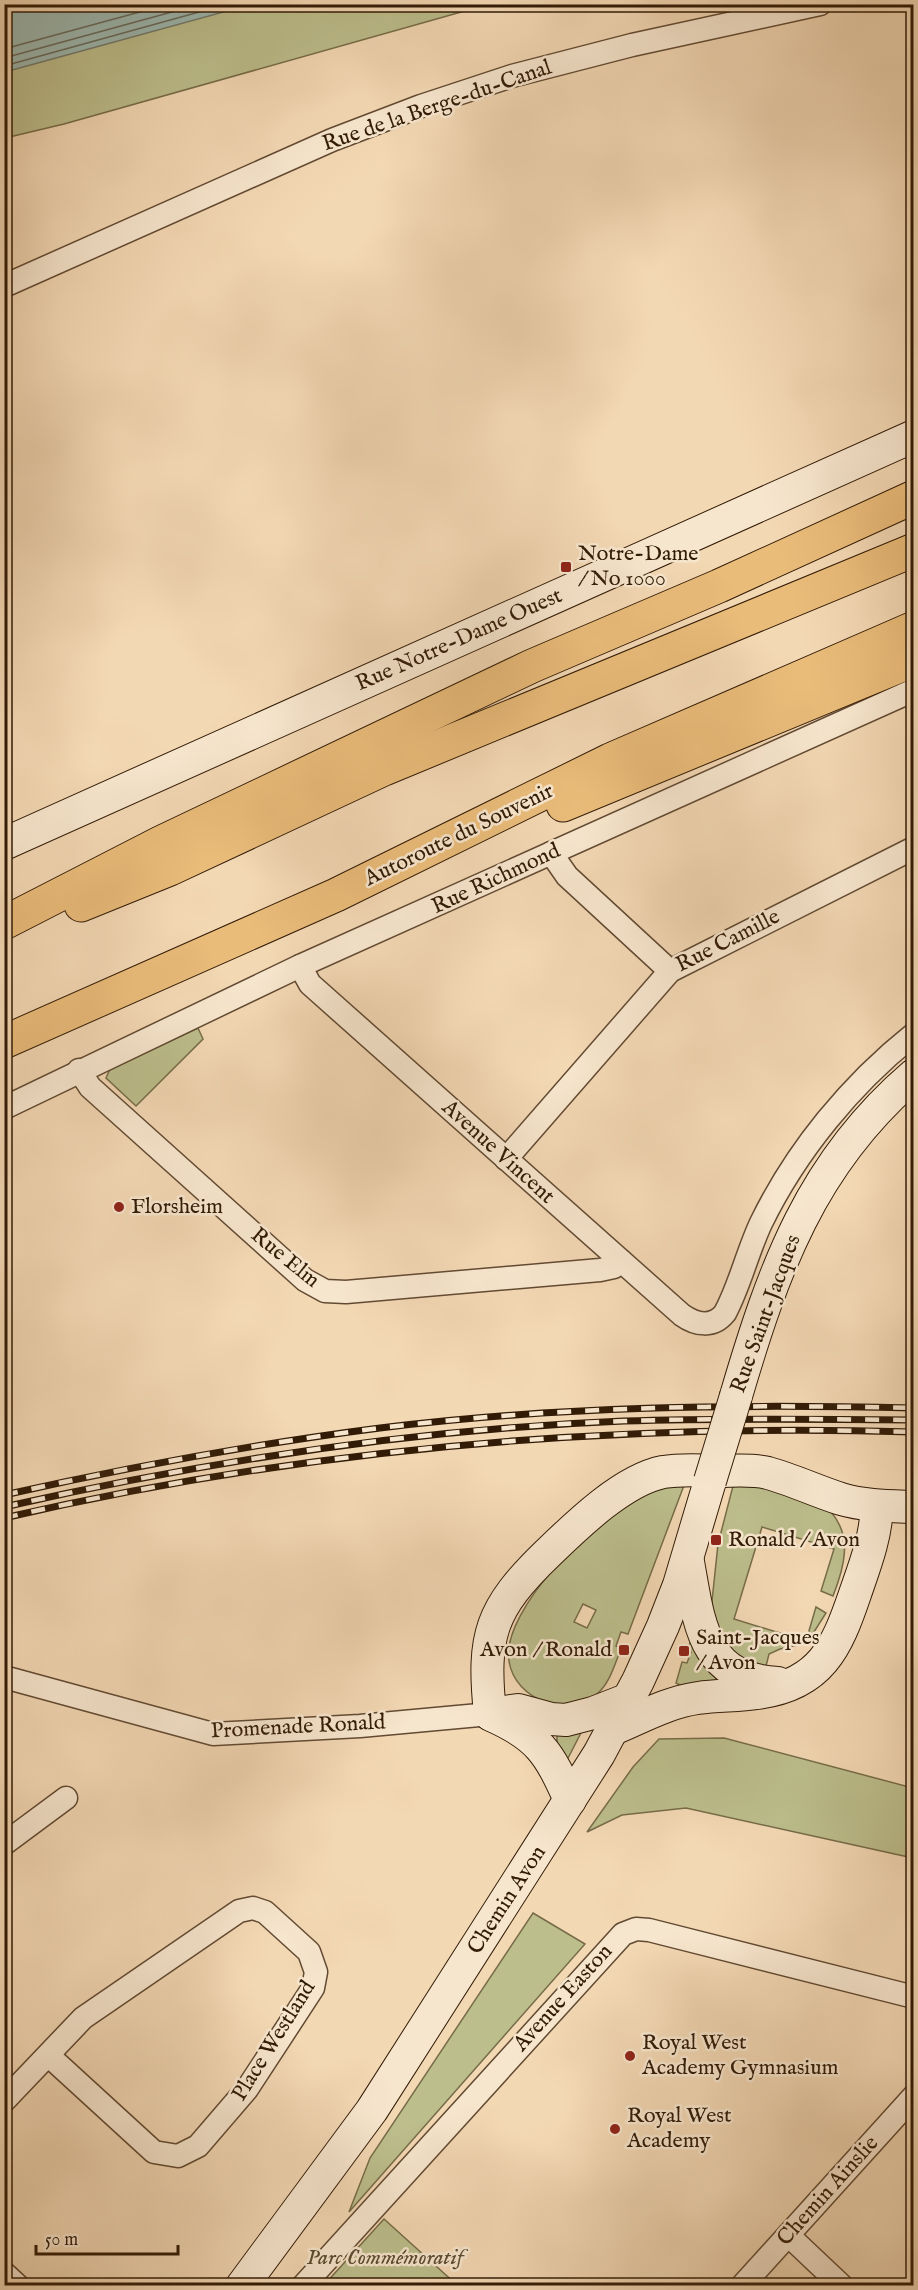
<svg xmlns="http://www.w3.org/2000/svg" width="918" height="2290" viewBox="0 0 918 2290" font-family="'IM FELL English',serif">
<rect width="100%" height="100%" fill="#f3d8b4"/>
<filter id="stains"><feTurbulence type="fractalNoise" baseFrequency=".00333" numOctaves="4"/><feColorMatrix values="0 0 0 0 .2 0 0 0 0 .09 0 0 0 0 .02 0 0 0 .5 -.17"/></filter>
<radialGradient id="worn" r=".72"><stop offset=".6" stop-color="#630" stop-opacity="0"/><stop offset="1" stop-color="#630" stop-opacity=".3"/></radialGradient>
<!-- green -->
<g fill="#bcbe8c" stroke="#776c49" stroke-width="1.5" fill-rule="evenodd">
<polygon points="4,5 486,5 64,124 5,138"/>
<polygon points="198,1028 203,1039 136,1106 106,1078 110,1069"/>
<path d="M686,1480l-58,154 -7,-2 -5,14 5,3c-6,14 -11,34 -23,44 -29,26 -83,8 -89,-32 -9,-51 91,-148 134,-168 13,-6 29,-9 43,-13zM583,1604l13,6 -9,18 -13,-6z"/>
<path d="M734,1482l22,2 75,28c22,25 13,56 2,84l-12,-5 13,-42 -72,-22 -28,92 72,22 10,-34 10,6 -19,30 -27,6 -11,5 -4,16 -30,-10 -25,-40 8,-76z"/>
<polygon points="692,1639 724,1682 682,1686 676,1683 682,1662 687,1663 691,1652 687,1650"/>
<polygon points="585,1725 564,1766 557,1748 557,1733"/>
<polygon points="724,1738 913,1788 913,1858 686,1808 622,1815 587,1832 633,1767 659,1739"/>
<polygon points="533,1913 585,1944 349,2212 370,2158"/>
<polygon points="384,2219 457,2285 324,2285"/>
</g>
<!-- water -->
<polygon fill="#9cb9b2" stroke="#727a6d" stroke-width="1.5" points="5,4 249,4 249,5 5,72"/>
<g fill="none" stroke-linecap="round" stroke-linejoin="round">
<!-- shore -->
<g stroke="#676a5c" stroke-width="1.5">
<polyline points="4,49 169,4"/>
<polyline points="4,58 201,4"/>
<polyline points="4,66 228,4"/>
</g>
<defs>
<g id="street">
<polyline points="4,286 332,140 421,106 512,76 632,45 820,4"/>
<polyline points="551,853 567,876 670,971"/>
<path d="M300,966l10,18 372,331c14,10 31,13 43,-2 15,-28 22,-60 36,-90 35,-72 90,-139 153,-189"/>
<polyline points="79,1070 90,1087 305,1280 325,1291 346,1292 600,1270 614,1267 621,1261"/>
<polyline points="4,1108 300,966 914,690"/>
<polyline points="506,1159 670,971 914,848"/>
<polyline points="4,1677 213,1734 360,1726 490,1714"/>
<polyline points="4,1844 66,1798"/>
<polyline points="4,2101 83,2018 239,1911 253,1908 265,1912 309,1952 316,1972 313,1988 247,2089 198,2146 178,2156 154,2152 48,2055"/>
<polyline points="788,2235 842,2286"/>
<polyline points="4,2273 18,2286"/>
<polyline points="303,2286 623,1934 636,1929 649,1930 914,1997"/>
<polyline points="742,2286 914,2096"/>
</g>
<g id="secondary">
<polyline points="4,844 914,436"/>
<path d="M736,1396c37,-126 75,-233 178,-321"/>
<path d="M688,1562c11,60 14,117 90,121"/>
<path d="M490,1714c-8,-79 0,-105 58,-161 29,-28 75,-73 115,-81 18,-3 37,-2 55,-1 16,0 34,-2 50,2 25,7 48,18 73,26 24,7 48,7 73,8"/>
<polyline points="490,1714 518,1710 551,1719 566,1720 593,1713 629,1699"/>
<path d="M491,1715c48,21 58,38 79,85"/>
<path d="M613,1729c27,-11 55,-27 85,-31 20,-3 40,-2 59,-5 64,-8 80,-46 98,-99 10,-29 21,-57 22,-88"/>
<polyline points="242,2286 372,2110 599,1754 638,1681 663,1626 679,1585 710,1481"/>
</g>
<g id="highway">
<polyline points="563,805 914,660"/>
<polyline points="81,905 170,869 384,769 914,550"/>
<polyline points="4,923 160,843 532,666 719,586 914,497"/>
<polyline points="4,1042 336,895 610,760 914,628"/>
</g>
</defs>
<!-- street casing -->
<use href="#street" stroke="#624a32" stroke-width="25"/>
<!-- secondary casing -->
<use href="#secondary" stroke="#321b06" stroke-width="34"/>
<!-- highway casing -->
<use href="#highway" stroke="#321b06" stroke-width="35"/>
<!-- street -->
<use href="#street" stroke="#f7e6ce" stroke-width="22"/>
<!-- secondary -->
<use href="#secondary" stroke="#f7e6ce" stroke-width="32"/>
<!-- highway -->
<use href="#highway" stroke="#eabc7a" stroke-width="33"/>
<defs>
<g id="rail">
<path d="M4,1495c125,-28 250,-51 376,-67 177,-22 356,-24 534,-20"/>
<path d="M4,1507c204,-46 411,-78 620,-86 96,-3 193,-2 290,-1"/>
<path d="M4,1518c299,-69 604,-95 910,-86"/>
</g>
</defs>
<!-- rail casing -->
<use href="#rail" stroke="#321b06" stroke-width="7"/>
<!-- rail -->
<use href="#rail" stroke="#f7e6ce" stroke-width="4.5" stroke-dasharray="14" stroke-linecap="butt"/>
<defs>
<polyline id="secondary-bridge" points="710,1481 736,1396"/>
</defs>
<!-- secondary-bridge casing -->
<use href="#secondary-bridge" stroke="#321b06" stroke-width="34" stroke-linecap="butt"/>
<!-- secondary-bridge -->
<use href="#secondary-bridge" stroke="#f7e6ce" stroke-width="32"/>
</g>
<!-- markers -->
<g fill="#8f2418" stroke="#f7e6ce" stroke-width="2">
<rect x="560" y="561" width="12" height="12" rx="3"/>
<circle cx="119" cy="1207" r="6"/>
<rect x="710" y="1534" width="12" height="12" rx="3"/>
<rect x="618" y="1644" width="12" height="12" rx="3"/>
<rect x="678" y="1645" width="12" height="12" rx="3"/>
<circle cx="630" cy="2056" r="6"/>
<circle cx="615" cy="2129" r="6"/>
</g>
<g text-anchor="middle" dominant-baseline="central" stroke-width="5" stroke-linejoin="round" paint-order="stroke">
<!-- street labels -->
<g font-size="22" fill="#321b06" stroke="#f7e6ce">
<text transform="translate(437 106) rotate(-19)">Rue de la Berge-du-Canal</text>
<text transform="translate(459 640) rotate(-24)">Rue Notre-Dame Ouest</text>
<text transform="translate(459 835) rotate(-26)">Autoroute du Souvenir</text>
<text transform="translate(496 879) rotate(-25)">Rue Richmond</text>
<text transform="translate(728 941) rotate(-27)">Rue Camille</text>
<text transform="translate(498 1152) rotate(42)">Avenue Vincent</text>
<text transform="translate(285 1258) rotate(39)">Rue Elm</text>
<text transform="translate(766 1314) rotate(-70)">Rue Saint-Jacques</text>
<text transform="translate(298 1727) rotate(-3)">Promenade Ronald</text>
<text transform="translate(507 1900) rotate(-57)">Chemin Avon</text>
<text transform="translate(563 1998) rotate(-48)">Avenue Easton</text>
<text transform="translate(274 2041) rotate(-58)">Place Westland</text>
<text transform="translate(828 2191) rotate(-48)">Chemin Ainslie</text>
</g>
<!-- poi labels -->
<g font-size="22" fill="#321b06" stroke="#f7e6ce" text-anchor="start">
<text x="578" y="554">Notre-Dame<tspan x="578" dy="25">/ No 1000</tspan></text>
<text x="131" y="1207">Florsheim</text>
<text x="728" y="1540">Ronald / Avon</text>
<text x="696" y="1638">Saint-Jacques<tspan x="696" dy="25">/ Avon</tspan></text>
<text x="612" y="1650" text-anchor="end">Avon / Ronald</text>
<text x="642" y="2043">Royal West<tspan x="642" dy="25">Academy Gymnasium</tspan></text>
<text x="627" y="2116">Royal West<tspan x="627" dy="25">Academy</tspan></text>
</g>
<!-- park labels -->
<g font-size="22" font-style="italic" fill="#5b4c2e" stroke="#f7e6ce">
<text x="385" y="2258">Parc Commémoratif</text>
</g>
</g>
<!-- margin -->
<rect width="918" height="2290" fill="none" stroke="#f3d8b4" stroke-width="24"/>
<rect x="6" y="6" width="906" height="2278" fill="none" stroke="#321b06" stroke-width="3"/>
<rect x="12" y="12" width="894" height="2266" fill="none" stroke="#321b06" stroke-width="1.5"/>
<!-- scale -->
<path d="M36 2245v9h142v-9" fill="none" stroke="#321b06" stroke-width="3"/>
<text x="45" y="2245" font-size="18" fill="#321b06" stroke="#f7e6ce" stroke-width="4.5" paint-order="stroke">50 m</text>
<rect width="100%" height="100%" filter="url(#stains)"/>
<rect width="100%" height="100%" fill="url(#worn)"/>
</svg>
